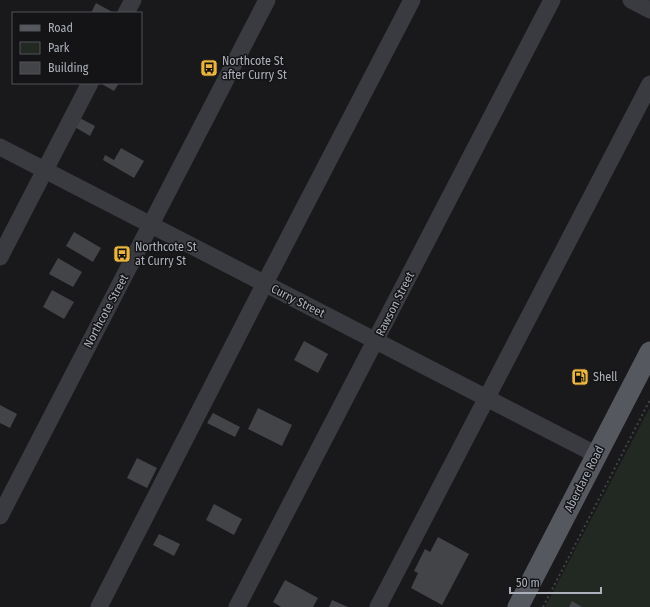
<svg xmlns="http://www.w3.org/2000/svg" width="650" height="607" viewBox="0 0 650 607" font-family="'Fira Sans Condensed',sans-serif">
<rect width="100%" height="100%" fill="#19191b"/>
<!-- green -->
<polygon fill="#212922" points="649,409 650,410 650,607 545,607"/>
<!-- building -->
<g fill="#434448">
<polygon points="96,3 114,13 91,13"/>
<polygon points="100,83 119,83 114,91"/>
<polygon points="78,117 95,126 90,136 73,126"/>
<polygon points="121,148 144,161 134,178 103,160 105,155 114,160"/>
<polygon points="74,232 101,248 93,262 66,246"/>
<polygon points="58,258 82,272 73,287 49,274"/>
<polygon points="52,290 74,302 64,319 43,307"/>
<polygon points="304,341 328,354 318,373 294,360"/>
<polygon points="0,405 17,414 10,428 0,423"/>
<polygon points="258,408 292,425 282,446 248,429"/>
<polygon points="213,413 240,427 235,437 207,423"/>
<polygon points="137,458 157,468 147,488 127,478"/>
<polygon points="214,504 242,519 234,535 206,520"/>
<polygon points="159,534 180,544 174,556 153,545"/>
<polygon points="438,537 469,554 442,605 411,588 418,573 414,571 425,549 430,552"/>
<polygon points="285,580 318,598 313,607 281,607 273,602"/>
<polygon points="332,600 348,607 329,607"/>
<polygon points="572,601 582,607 569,607"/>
</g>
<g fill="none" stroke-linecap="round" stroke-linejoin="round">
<!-- path -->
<polyline stroke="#404247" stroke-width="2" stroke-dasharray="2 3" stroke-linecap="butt" points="543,607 650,400"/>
<!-- minor -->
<g stroke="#3a3b40" stroke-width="17">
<polyline points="631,0 650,10"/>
<polyline points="126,13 133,0"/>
<polyline points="0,147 597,455"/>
<polyline points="0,257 90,83"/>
<polyline points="0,516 267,0"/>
<polyline points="99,607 265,283 412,0"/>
<polyline points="237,607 552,0"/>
<polyline points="378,607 650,84"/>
</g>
<!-- major -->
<polyline stroke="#56585f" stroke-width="21" points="518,607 650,352"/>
</g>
<!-- icons -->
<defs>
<symbol id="bus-square" viewBox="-11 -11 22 22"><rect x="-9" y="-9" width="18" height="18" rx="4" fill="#ecb540" stroke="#141416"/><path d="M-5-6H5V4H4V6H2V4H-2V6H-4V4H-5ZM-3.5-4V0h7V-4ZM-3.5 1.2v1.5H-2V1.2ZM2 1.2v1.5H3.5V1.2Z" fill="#111"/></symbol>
<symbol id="fuel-square" viewBox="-11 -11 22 22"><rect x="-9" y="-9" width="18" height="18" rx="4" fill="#ecb540" stroke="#141416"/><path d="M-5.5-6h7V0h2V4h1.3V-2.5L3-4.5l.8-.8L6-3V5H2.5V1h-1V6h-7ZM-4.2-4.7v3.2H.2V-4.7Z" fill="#111"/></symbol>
</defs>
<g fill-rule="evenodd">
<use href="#bus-square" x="199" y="58" width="20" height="20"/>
<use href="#bus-square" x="112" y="244" width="20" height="20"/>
<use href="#fuel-square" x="570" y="367" width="20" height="20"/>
</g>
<g text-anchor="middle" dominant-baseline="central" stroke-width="3" stroke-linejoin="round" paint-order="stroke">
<!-- poi labels -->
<g font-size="12" fill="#acb0ba" stroke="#141416" text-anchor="start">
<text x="222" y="61">Northcote St<tspan x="222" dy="14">after Curry St</tspan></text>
<text x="135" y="247">Northcote St<tspan x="135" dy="14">at Curry St</tspan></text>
<text x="593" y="377">Shell</text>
</g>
<!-- street labels -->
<g font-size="12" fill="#acb0ba" stroke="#141416">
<text transform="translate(298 301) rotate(27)">Curry Street</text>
<text transform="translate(395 304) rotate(-63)">Rawson Street</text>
<text transform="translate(106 311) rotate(-62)">Northcote Street</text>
<text transform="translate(584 479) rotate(-63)">Aberdare Road</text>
</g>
</g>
<!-- legend -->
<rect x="12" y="12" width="130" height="72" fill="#141416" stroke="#515258"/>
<rect x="20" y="25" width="20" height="6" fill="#56585f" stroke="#515258"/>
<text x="48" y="32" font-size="12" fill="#acb0ba">Road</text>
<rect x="20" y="42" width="20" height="12" fill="#212922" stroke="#515258"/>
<text x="48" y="52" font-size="12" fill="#acb0ba">Park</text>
<rect x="20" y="62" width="20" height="12" fill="#434448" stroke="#515258"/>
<text x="48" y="72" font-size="12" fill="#acb0ba">Building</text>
<!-- scale -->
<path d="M510 587v6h91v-6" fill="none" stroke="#acb0ba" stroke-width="2"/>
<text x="516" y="587" font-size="12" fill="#acb0ba" stroke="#141416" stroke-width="3" paint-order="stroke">50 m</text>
</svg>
